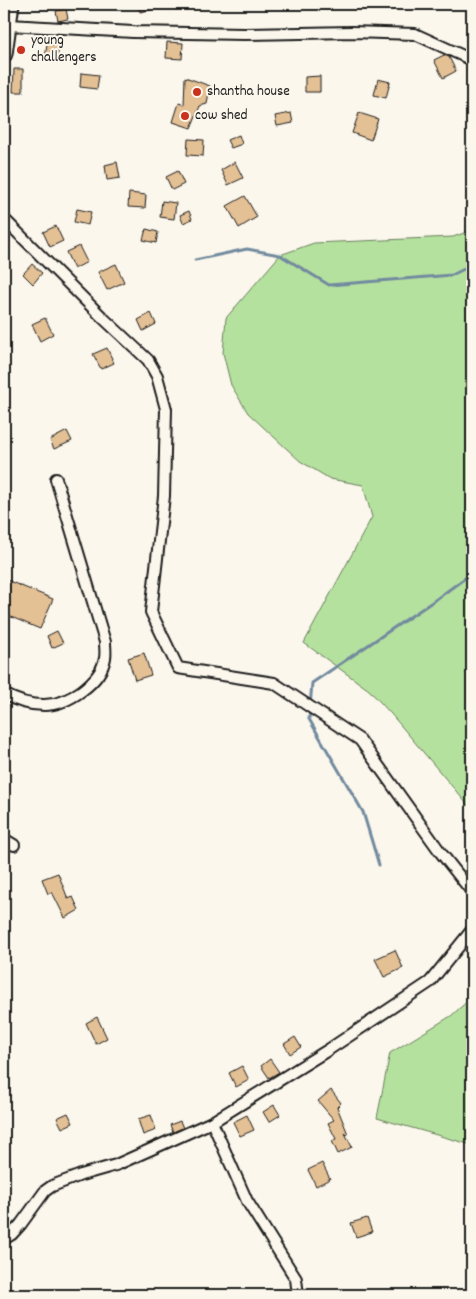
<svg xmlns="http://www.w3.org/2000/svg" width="476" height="1299" viewBox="0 0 476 1299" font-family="Dekko,sans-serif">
<rect width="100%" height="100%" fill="#fbf7ec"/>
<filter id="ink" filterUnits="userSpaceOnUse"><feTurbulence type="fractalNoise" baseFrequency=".02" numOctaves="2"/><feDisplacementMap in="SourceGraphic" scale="10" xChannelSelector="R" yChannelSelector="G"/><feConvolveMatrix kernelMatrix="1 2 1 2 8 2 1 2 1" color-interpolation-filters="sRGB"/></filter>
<g filter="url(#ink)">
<!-- green -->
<g fill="#b5e19e" stroke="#687e5d">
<polygon points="472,230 472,810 391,714 369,690 304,643 372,517 363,485 330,479 300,461 248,413 231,385 223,353 226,318 280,255 314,243 453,237"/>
<polygon points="472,997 472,1145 377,1118 390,1053 451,1016"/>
</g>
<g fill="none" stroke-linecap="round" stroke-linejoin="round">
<!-- stream -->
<g stroke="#728a9f" stroke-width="3">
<polyline points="195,260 247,249 280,255 329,285 452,275 472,265"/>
<polyline points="379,865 363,812 309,719 312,683 435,600 472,573"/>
</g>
</g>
<!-- building -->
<g fill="#e4c095" stroke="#1c1c1c">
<polygon points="138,4 163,4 163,7 140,12"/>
<polygon points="66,9 68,19 58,21 56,11"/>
<polygon points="167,42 183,43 182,59 166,58"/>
<polygon points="47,44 59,45 57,60 45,59"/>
<polygon points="444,55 449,57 456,71 443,78 434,60"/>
<polygon points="14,69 23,69 23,92 13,92"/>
<polygon points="81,73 99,75 97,89 80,87"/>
<polygon points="320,76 320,92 305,92 305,77"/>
<polygon points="185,77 210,86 207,104 200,106 191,128 173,122 179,103 184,105"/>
<polygon points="378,79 390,82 386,98 374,95"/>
<polygon points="291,113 293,123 277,126 275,116"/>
<polygon points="359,113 378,119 371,140 352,133"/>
<polygon points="239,135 242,144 231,148 227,140"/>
<polygon points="188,139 204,140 203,156 187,155"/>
<polygon points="117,162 120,178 107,180 105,165"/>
<polygon points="235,162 243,178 228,185 221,170"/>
<polygon points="178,171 184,184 172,190 166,177"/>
<polygon points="129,193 146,195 145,208 128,207"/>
<polygon points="245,196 257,217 239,228 227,206"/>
<polygon points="162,201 176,203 174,219 160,217"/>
<polygon points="77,209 91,212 88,225 74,222"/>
<polygon points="189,211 192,219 183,223 180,215"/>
<polygon points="56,226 63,241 50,247 43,232"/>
<polygon points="146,229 158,232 156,243 143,240"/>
<polygon points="79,246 87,262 74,269 66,252"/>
<polygon points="32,264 42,273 33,284 23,274"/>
<polygon points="116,264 124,282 107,290 98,272"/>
<polygon points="151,313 156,324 143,331 138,320"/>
<polygon points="45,318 53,334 40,341 32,324"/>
<polygon points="107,348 114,363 101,369 93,354"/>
<polygon points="67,431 72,441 54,449 50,440"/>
<polygon points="4,579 53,599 40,629 4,614 4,608 7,600 4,599"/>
<polygon points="57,631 63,643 52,648 47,636"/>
<polygon points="144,653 151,675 135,680 128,658"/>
<polygon points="58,873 68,899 73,897 79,910 65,918 52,892 48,894 42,879"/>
<polygon points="395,950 403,968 384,977 375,959"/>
<polygon points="97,1017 107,1038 96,1044 86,1023"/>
<polygon points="295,1037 301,1047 290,1054 284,1044"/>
<polygon points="270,1059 279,1072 269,1078 261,1066"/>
<polygon points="242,1066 249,1080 236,1087 229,1073"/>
<polygon points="331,1090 341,1103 337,1107 348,1134 347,1135 345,1133 352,1147 338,1154 332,1141 336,1139 328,1123 334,1120 318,1101"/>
<polygon points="274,1105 280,1115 269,1122 263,1112"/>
<polygon points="68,1113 73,1123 62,1128 57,1118"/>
<polygon points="151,1115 156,1130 143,1135 138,1119"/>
<polygon points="247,1115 254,1130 240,1136 233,1122"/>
<polygon points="180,1121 183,1128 173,1132 170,1125"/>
<polygon points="322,1163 330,1179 316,1186 308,1170"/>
<polygon points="367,1218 372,1232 356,1237 351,1223"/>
</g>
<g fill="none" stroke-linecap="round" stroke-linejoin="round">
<defs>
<g id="minor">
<polyline points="9,25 133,32 244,34 352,32 415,34 472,60"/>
<polyline points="4,219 102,317 148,360 157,376 166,409 164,496 151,612 178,668 274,683 360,740 441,853 472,892"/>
<path d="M4,694c12,7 25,11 40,11 24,0 57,-23 61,-47 1,-5 0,-11 0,-16l-49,-163"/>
<polyline points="4,839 14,845"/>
<polyline points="212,1122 247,1201 296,1279 298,1295"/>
<polyline points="4,1239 12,1234 21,1224 45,1191 52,1186 81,1175 116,1165 212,1122 328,1050 430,982 472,930"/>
</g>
<polyline id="secondary" points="4,54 11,4"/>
</defs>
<!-- minor casing -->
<use href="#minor" stroke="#1c1c1c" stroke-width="14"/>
<!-- secondary casing -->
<use href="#secondary" stroke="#1c1c1c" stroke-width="19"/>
<!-- minor -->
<use href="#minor" stroke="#fbf7ec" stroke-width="10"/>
<!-- secondary -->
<use href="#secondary" stroke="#fbf7ec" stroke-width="15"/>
</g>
</g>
<!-- markers -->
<g fill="#c8321e" stroke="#fbf7ec" stroke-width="2">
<circle cx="21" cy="50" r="5"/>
<circle cx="197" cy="92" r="5"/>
<circle cx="185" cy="116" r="5"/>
</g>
<g text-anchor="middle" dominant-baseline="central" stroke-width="4" stroke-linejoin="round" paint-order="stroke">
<!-- poi labels -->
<g font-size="15" fill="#1c1c1c" stroke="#fbf7ec" text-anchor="start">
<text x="31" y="41">young<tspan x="31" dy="17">challengers</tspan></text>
<text x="207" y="92">shantha house</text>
<text x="195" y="116">cow shed</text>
</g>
</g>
<!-- margin -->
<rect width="476" height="1299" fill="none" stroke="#fbf7ec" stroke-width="20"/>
<rect x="10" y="10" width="456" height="1279" fill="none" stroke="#1c1c1c" stroke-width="2" filter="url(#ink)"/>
</svg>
